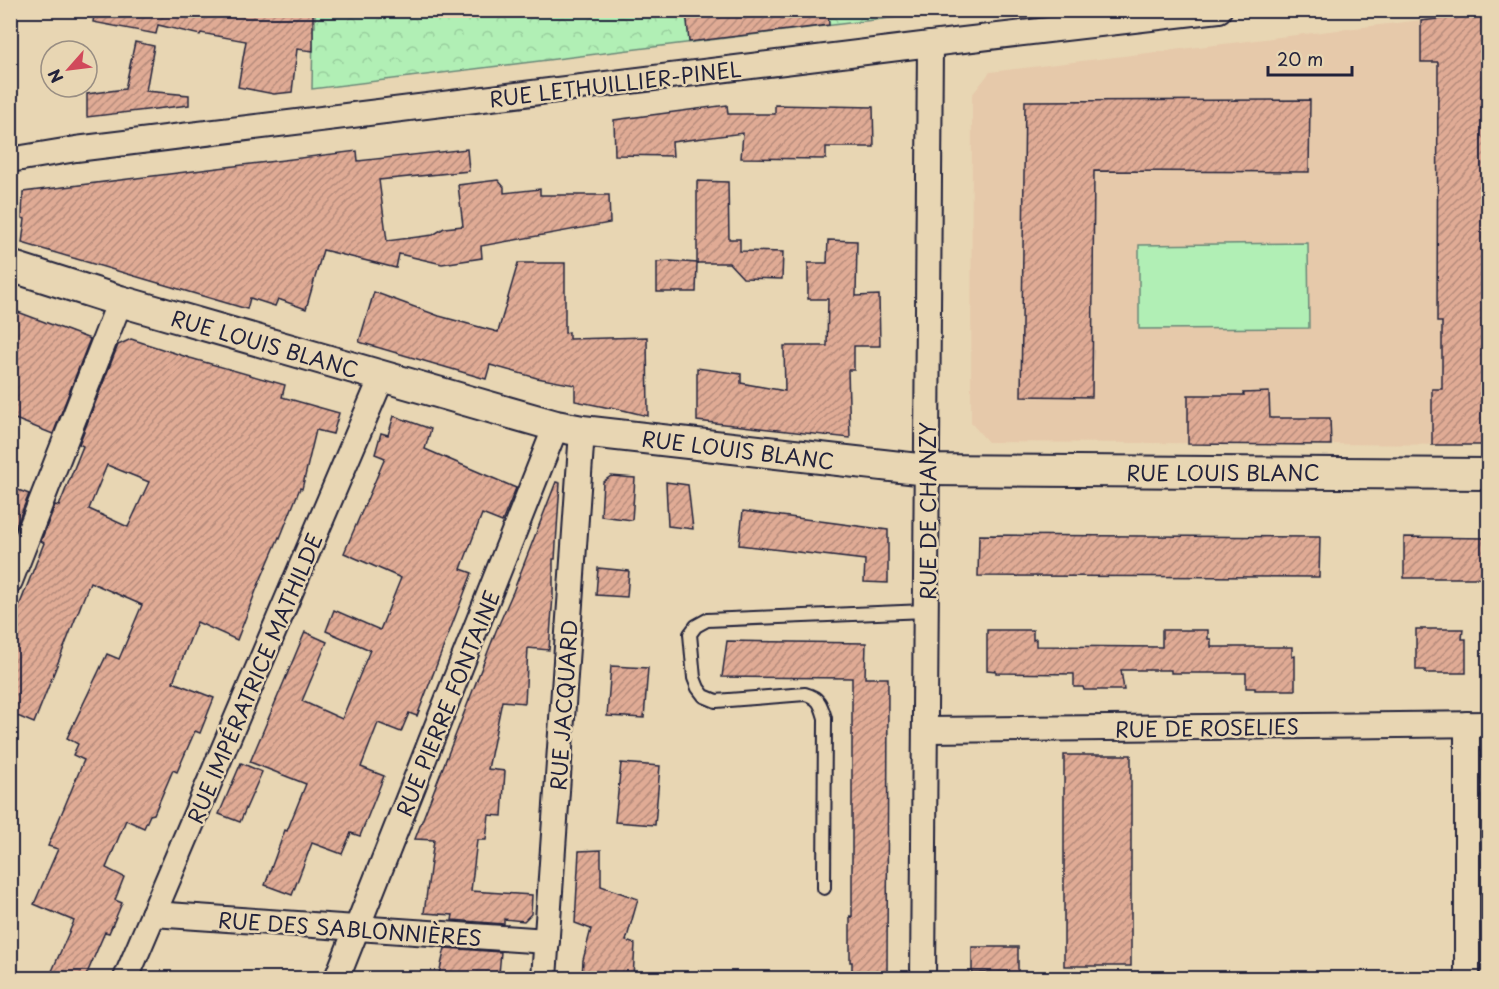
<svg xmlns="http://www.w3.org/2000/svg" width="1499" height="989" viewBox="0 0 1499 989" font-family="'Playpen Sans',sans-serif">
<defs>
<pattern id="park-crowns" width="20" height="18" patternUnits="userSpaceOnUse" patternTransform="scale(1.5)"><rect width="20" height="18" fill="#b1efb5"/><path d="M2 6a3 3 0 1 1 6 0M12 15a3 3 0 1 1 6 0" fill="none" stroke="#98cd9d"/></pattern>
<pattern id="building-hatch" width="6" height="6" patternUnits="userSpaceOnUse" patternTransform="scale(1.5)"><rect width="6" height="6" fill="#e0ab95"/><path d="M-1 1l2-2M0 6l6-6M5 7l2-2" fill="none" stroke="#b58b7b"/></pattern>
</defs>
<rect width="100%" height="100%" fill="#e8d6b3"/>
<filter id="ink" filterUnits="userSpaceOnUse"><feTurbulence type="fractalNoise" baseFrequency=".0167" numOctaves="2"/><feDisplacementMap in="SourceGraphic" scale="12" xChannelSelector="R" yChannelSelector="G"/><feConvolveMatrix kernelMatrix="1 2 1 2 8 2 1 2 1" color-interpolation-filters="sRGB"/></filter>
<g filter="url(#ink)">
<!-- built -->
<polygon fill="#e6c9aa" points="1488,12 1488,445 988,442 971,423 972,95 990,72"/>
<!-- park -->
<polygon fill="url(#park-crowns)" stroke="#6a8878" stroke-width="1.5" points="315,11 947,11 312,89 313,27 315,27"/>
<!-- pitch -->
<polygon fill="#b1efb5" stroke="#6a8878" stroke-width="1.5" points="1308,243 1309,328 1139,329 1139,245"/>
<!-- building -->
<g fill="url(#building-hatch)" stroke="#22223b" stroke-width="1.5" fill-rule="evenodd">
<polygon points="95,10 313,10 313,51 297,49 292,92 274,94 238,87 246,41 201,33 200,35 158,25 156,34 93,22"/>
<polygon points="686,10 828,10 829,25 689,42"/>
<polygon points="1488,13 1488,445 1432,445 1432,389 1442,389 1442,322 1437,322 1438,62 1421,62 1421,21"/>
<polygon points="135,42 154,46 146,91 189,95 189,105 87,117 87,94 125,89"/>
<polygon points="1310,100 1309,172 1094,171 1092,397 1021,396 1025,101"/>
<polygon points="727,105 728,114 775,114 775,105 873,107 874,147 826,147 826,159 741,158 743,133 672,142 673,156 615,155 614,120"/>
<polygon points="467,149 469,171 379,180 387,241 433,235 444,228 463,226 458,185 498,180 504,187 504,193 540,189 540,195 609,195 610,223 481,246 482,258 442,264 399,254 396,268 323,250 306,309 278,299 275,306 250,298 247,309 22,243 25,219 22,218 23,192 357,151 358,161"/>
<polygon points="697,181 728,182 729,239 740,239 740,251 783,252 782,279 743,278 729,263 697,263"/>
<polygon points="828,240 857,241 856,296 879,295 880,346 854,346 854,370 848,370 850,438 697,421 697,368 741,374 741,383 785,391 784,346 827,346 828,299 808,299 808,263 827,263"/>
<polygon points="670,261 697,263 696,292 657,292 657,262"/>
<polygon points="518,263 565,263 565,333 569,332 569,339 647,337 648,416 610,407 610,408 575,401 575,385 537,378 490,365 486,379 359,342 374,292 439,316 498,332"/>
<polygon points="10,309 90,339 53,434 10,417"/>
<path d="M131,339l59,19 95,27 -3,12 57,16 -6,21 -17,-4 -14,59 -2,-1 -20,50 -1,-1 -22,51 -20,52 -40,-18 -24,60 41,16 -14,35 -5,-2 -18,41 -4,-2 -19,44 -4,1 -6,13 -18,-8 -20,48 18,9 -9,23 7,3 -13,30 -4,-1 -20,46h-36l25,-57 -40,-17 24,-55 -10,-3 36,-86 -11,-5 5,-11 -11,-6 40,-84 12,5 23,-54 -52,-23 -56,141 -24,-10v-84l34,-86 -3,-2 14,-36 4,1 24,-60 -4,-2 39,-99zM107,465l42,17 -21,45 -39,-18z"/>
<polygon points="1269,392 1270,418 1330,418 1331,445 1188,444 1188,395 1244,395 1243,393"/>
<polygon points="394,416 431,429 425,449 516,488 502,522 482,514 461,569 472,573 417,716 409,713 401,732 378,723 361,767 384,776 360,836 351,833 342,854 312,843 292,895 265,885 285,830 287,831 306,784 250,762 305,632 327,642 302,701 342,719 370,650 326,631 334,610 380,630 401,578 344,553 385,458 375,454 381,433 388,435"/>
<polygon points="611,476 635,478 632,520 601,516 603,482"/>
<polygon points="556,482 560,483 555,559 553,559 553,595 549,650 528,648 525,703 502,701 488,769 505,771 502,816 489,815 486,840 477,840 471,891 532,895 531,914 524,921 504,919 504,924 452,920 453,915 424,913 434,840 415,839 496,631 513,592"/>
<polygon points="666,482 688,485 693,529 668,526"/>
<polygon points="10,487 29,494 14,531 10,530"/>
<polygon points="743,511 888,530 888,583 864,582 865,560 739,545"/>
<polygon points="979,535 1320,537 1319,577 978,576"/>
<polygon points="1404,537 1488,538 1488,578 1404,578"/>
<polygon points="598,568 629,571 627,597 596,595"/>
<polygon points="1416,629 1463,629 1462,639 1466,639 1466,673 1425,673 1425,670 1416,670"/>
<polygon points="987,630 1033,630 1033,640 1036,639 1036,646 1162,647 1162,630 1208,630 1208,639 1211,639 1211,647 1292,647 1292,657 1295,656 1295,690 1255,690 1255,688 1246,688 1246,673 1171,673 1171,670 1121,670 1124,690 1084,690 1083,687 1074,687 1074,674 996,673 996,671 987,670"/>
<polygon points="727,641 866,643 865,678 888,678 887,978 852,978 852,962 850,962 850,916 852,917 852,678 722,677"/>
<polygon points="611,666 648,668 644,718 607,716"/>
<rect x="1064" y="755" width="67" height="211"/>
<polygon points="241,763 262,772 240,822 219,814"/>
<polygon points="621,763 660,766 655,825 615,822"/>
<polygon points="601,850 601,886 638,899 626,941 635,944 633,978 582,978 583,960 591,929 575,923 579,851"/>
<polygon points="972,947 1018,947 1018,972 972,973"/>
<polygon points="445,948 501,952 499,974 479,973 479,978 438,978"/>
</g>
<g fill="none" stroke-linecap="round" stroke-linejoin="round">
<defs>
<path id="service" d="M824,888l1,-170c-4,-13 -5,-20 -20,-24l-89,7 -12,-5 -6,-8 -4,-10 -4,-44 6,-8 11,-6 219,-9"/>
<g id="minor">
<polyline points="10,160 76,149 955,41 1219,10"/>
<polyline points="10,581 120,301"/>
<polyline points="1467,724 1467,978"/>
<polyline points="925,730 1488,724"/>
<polyline points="153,914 547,941"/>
<polyline points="126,978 382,377"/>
<polyline points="337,978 556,426"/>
<polyline points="544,978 582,431"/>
<polyline points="923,978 930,44"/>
</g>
<polyline id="tertiary" points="10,266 120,301 556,426 582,431 927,470 1488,474"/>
</defs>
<!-- service casing -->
<use href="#service" stroke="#22223b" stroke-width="16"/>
<!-- minor casing -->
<use href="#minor" stroke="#22223b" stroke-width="28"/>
<!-- tertiary casing -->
<use href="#tertiary" stroke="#22223b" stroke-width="34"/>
<!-- service -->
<use href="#service" stroke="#e8d6b3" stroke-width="12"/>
<!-- minor -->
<use href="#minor" stroke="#e8d6b3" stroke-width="24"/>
<!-- tertiary -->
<use href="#tertiary" stroke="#e8d6b3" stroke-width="30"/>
</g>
</g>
<g text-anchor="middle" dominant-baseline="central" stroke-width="5" stroke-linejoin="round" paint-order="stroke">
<!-- street labels -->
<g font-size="21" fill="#22223b" stroke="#e8d6b3">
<text transform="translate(615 83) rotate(-7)">RUE LETHUILLIER-PINEL</text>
<text transform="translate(265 343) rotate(16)">RUE LOUIS BLANC</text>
<text transform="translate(738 449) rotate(7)">RUE LOUIS BLANC</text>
<text x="1223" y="472">RUE LOUIS BLANC</text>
<text transform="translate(927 511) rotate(-90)">RUE DE CHANZY</text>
<text transform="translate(254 678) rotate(-67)">RUE IMPÉRATRICE MATHILDE</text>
<text transform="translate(447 703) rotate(-68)">RUE PIERRE FONTAINE</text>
<text transform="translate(563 705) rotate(-86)">RUE JACQUARD</text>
<text transform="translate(1207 727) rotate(-1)">RUE DE ROSELIES</text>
<text transform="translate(350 928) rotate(4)">RUE DES SABLONNIÈRES</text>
</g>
</g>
<!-- margin -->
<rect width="1499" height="989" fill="none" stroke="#e8d6b3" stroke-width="36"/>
<rect x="18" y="18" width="1463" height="953" fill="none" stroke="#22223b" stroke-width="2" filter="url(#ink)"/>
<!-- north arrow -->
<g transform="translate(69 69) rotate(242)"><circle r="28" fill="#e8d6b3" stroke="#998e83" stroke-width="1.5"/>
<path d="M0-4.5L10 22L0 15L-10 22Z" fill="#d1495b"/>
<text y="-9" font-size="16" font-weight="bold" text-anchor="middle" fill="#22223b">N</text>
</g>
<!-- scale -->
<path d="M1268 66v9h84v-9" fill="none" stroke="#22223b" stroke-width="3"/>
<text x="1277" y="66" font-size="18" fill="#22223b" stroke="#e8d6b3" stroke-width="4.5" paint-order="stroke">20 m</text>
</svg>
